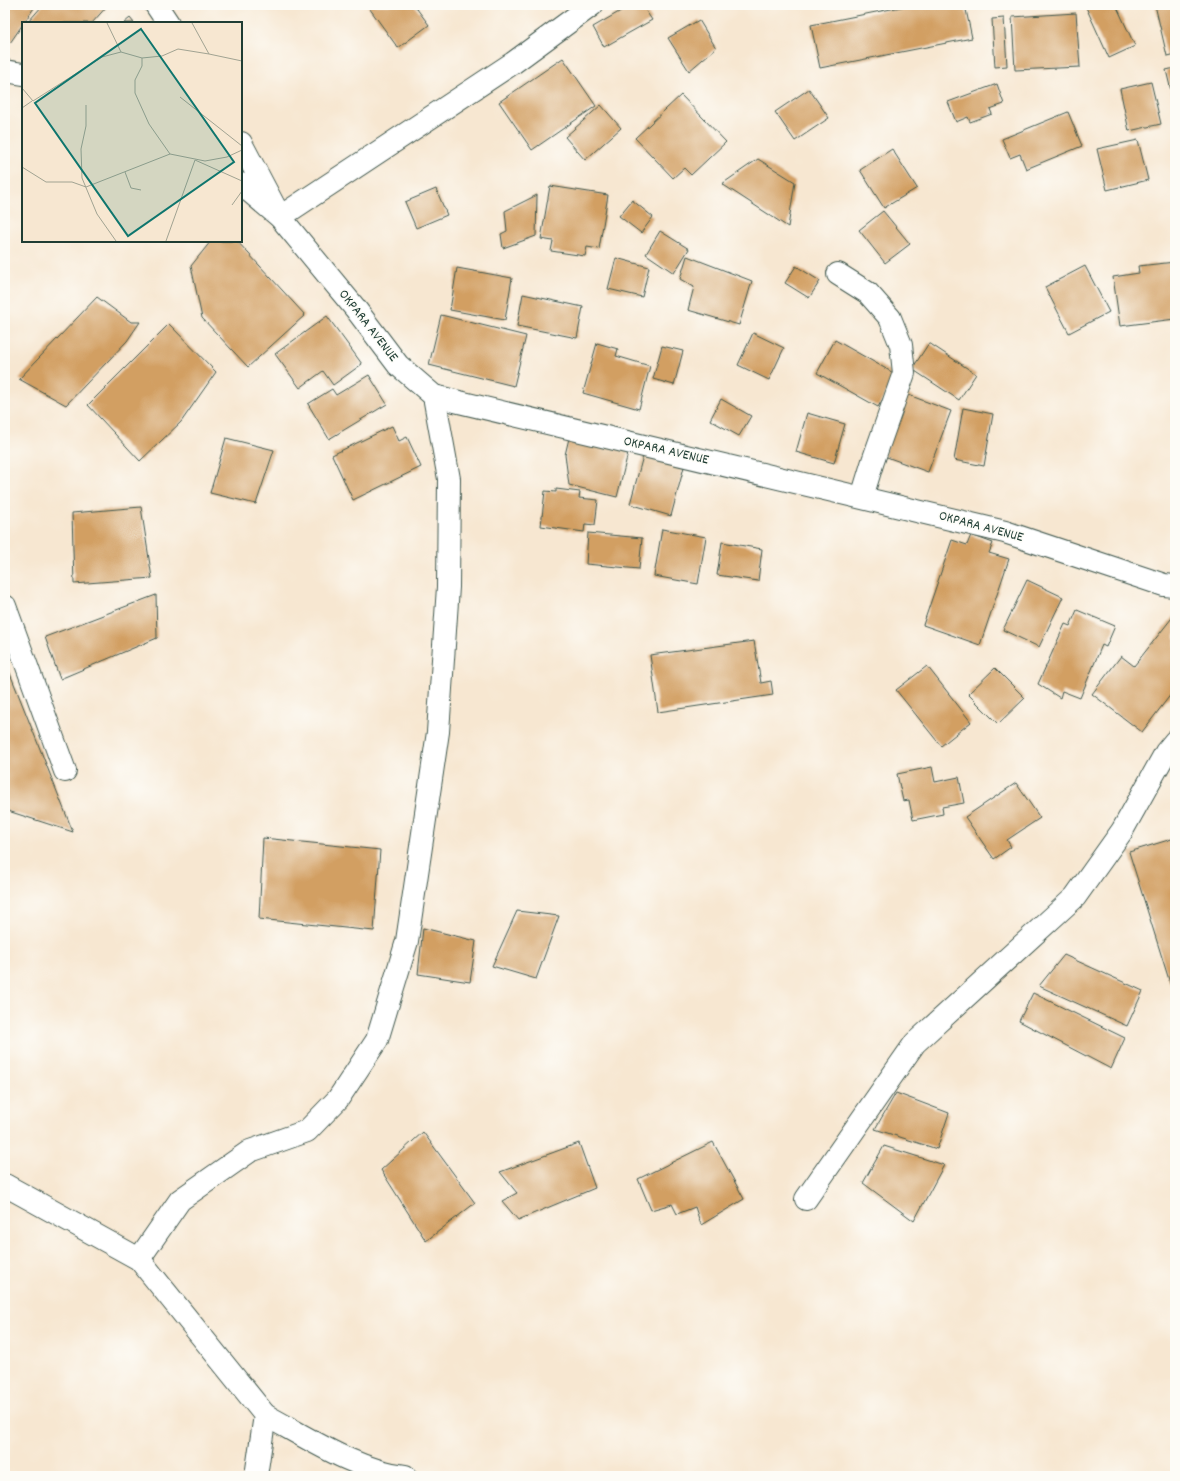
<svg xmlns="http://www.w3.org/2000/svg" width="1180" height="1481" viewBox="0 0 1180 1481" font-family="Dekko,sans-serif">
<rect width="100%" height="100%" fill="#fdfcf7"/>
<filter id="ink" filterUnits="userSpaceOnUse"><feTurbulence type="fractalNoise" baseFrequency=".025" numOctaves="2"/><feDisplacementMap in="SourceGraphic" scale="8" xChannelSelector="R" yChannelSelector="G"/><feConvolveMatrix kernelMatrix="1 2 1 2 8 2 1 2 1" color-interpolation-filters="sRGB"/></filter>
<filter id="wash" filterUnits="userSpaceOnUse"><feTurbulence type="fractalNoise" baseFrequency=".012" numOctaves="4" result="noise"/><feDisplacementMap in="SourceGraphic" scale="16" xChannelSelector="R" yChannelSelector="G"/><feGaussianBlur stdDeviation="0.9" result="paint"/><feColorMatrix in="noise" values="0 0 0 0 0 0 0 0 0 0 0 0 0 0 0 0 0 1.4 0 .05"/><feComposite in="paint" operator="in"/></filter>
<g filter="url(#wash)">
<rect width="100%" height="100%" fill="#f7e7d1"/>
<g id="blocks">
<!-- building -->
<g fill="#d29f62">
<polygon points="5,5 36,5 10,43 5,39"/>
<polygon points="43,5 108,5 92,23 29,23 28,22"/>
<polygon points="367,5 414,5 429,25 398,48"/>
<polygon points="631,5 642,5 652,20 604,47 593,27"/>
<polygon points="911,5 965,5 972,38 820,68 811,25"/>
<polygon points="1085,5 1116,5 1135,46 1109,58"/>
<polygon points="1155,5 1175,5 1175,54 1167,56"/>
<polygon points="1076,13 1080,67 1015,70 1012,17"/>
<polygon points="130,18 134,23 124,23"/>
<polygon points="1004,18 1007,66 995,67 992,19"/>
<polygon points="699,20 716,48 689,71 668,38"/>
<polygon points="563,58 596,106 532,150 499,102"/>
<polygon points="1175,68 1175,98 1173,99 1166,70"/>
<polygon points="1151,82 1161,124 1129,131 1120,89"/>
<polygon points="997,84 1004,104 990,109 992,114 970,122 968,117 956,122 948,102"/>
<polygon points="809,89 829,118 795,141 775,112"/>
<polygon points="681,95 726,142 691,175 684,168 673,178 635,138"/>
<polygon points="601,105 621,128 585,160 565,137"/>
<polygon points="1068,112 1082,146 1026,169 1020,154 1010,158 1002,139"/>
<polygon points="1138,140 1148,180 1107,190 1097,149"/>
<polygon points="892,149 917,188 884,208 860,170"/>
<polygon points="758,159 795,182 788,227 722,184"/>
<polygon points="550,186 608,195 599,249 587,247 585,256 551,251 553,241 541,239"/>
<polygon points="436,189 447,215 416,228 405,202"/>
<polygon points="537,195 536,236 503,248 501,234 507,231 505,211"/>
<polygon points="632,200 653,217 641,233 619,216"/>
<polygon points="883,211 910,244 885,263 859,230"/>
<polygon points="660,231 689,249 674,273 646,254"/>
<polygon points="211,241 237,241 305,315 248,367 202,318 191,266"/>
<polygon points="687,256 752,281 739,325 688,310 694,287 680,279"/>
<polygon points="616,258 649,267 642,297 608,289"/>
<polygon points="1175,262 1175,319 1120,326 1113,277 1139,273 1138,266"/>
<polygon points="796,266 820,281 809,298 785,283"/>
<polygon points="1085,266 1109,312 1069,333 1045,287"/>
<polygon points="457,268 512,278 505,320 450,310"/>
<polygon points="523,294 583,307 577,338 517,326"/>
<polygon points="97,297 131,322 140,322 127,341 66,405 19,379"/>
<polygon points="441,315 526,336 514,386 429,365"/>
<polygon points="327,316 362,364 333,385 323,371 300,388 275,354"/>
<polygon points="169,324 216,372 181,422 140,461 88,405"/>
<polygon points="753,333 784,348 769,380 738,365"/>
<polygon points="835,340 897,375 878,407 817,373"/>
<polygon points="597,343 618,349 616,356 650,366 639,409 583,393"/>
<polygon points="929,343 976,374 959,400 912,369"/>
<polygon points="662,346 683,351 674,385 653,379"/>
<polygon points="369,375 387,404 329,439 308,404 332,389 336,395"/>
<polygon points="906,394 951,411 928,472 884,456"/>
<polygon points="721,399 751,416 739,436 710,420"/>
<polygon points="963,408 993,414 984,466 954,460"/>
<polygon points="807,413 845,424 834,463 796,452"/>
<polygon points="392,426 399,441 407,437 421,467 353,500 332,455"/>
<polygon points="570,434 629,449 617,497 569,485 565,455"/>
<polygon points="226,438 274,450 256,504 210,493"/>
<polygon points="643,456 684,467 671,516 630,504"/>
<polygon points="556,489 580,492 579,498 598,500 595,525 585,524 584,532 541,526 545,491 556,492"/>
<polygon points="141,507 152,578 74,584 72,513"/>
<polygon points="662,529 706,537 698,584 654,576"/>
<polygon points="588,533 642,538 639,569 586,564"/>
<polygon points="971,535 993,543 989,553 1009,559 980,645 923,625 952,540 967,545"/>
<polygon points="722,542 762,549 758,581 717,575"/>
<polygon points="1027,580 1063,597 1039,647 1003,630"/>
<polygon points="156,595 157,638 60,679 45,637"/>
<polygon points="1077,610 1115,626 1106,647 1102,645 1080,698 1062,691 1060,698 1038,684 1065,624 1070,626"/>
<polygon points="1175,614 1175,689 1142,732 1092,694 1121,656 1134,666"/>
<polygon points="754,641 761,683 771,681 773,695 658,712 650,655"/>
<polygon points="5,661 73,832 5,810"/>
<polygon points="927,666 971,722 941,746 896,690"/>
<polygon points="995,668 1025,698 998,724 968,694"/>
<polygon points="932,767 935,782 959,777 964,803 942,807 943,814 913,820 909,800 903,801 897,774"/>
<polygon points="1016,783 1040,818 1007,840 1011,847 994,859 965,817"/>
<polygon points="263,838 380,850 374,931 259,919"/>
<polygon points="1175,838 1175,999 1129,852"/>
<polygon points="517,911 559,916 536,979 492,966"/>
<polygon points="423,928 476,941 470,982 418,974"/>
<polygon points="1064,955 1143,991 1127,1026 1039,986"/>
<polygon points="1033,993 1125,1038 1111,1069 1019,1021"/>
<polygon points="896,1093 949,1113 937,1149 875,1129"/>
<polygon points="423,1132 475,1203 426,1241 381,1170"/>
<polygon points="713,1142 744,1199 701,1225 695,1207 677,1214 672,1204 651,1210 638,1179"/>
<polygon points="579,1143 595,1188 518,1220 502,1201 517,1193 500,1172"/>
<polygon points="884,1146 944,1165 914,1221 863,1183"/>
</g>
</g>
</g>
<g filter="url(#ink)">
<use href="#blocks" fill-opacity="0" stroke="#3f564c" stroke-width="1"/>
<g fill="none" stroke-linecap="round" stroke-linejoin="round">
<defs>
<g id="minor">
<polyline points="156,5 168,23"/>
<polyline points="5,71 23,74"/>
<polyline points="241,143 280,217 513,63 592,5"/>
<polyline points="241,184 280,217 355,308 398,365 434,396 1005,532 1164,585 1175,586"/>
<polyline points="838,274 868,293 890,318 901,345 904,373 873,461 862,497"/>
<polyline points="5,606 65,771"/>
<polyline points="5,1185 139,1259 265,1415 256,1476"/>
<polyline points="806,1199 915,1043 1075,897 1122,831 1166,752 1175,741"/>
<polyline points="139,1259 180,1200 250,1151 307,1131 338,1099 377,1040 407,941 438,732 448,587 449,479 434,396"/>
<path d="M265,1415c43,23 92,56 140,61"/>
</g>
</defs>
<!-- minor casing -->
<use href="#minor" stroke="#3f564c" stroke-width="24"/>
<!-- minor -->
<use href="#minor" stroke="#fff" stroke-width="22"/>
</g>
</g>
<g text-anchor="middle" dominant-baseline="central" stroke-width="3" stroke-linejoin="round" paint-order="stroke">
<!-- street labels -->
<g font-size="14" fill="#1f3d34" stroke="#fdfcf7">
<text transform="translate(368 326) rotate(52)">OKPARA AVENUE</text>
<text transform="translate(666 451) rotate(13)">OKPARA AVENUE</text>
<text transform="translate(981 527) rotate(15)">OKPARA AVENUE</text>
</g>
</g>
<!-- overview -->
<g transform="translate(22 22)">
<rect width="220" height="220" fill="#f7e7d1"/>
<path fill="none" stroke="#a1a392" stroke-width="1" d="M85,1l14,29 21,6 20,-2 16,-7 31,5M170,1l17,31 33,7M120,36v8l-7,14v13l14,31 21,30M0,66l11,13 69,-44 19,-5M158,75l62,49M64,83v21l-5,23 1,29 15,36 19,27M0,86l10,-7M0,145l24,15h26l14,5 84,-33 35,7 22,-4 15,-7M103,150l6,16 10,2M210,183l10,-14M144,219l29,-81 47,21"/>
<path fill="#0f766e" fill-opacity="0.15" stroke="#0f766e" stroke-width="2" d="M119,7l93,133 -106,74 -93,-133z"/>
<rect width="220" height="220" fill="none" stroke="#1f3d34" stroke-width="2"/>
</g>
<!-- margin -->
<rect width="1180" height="1481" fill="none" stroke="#fdfcf7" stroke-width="20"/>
</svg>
